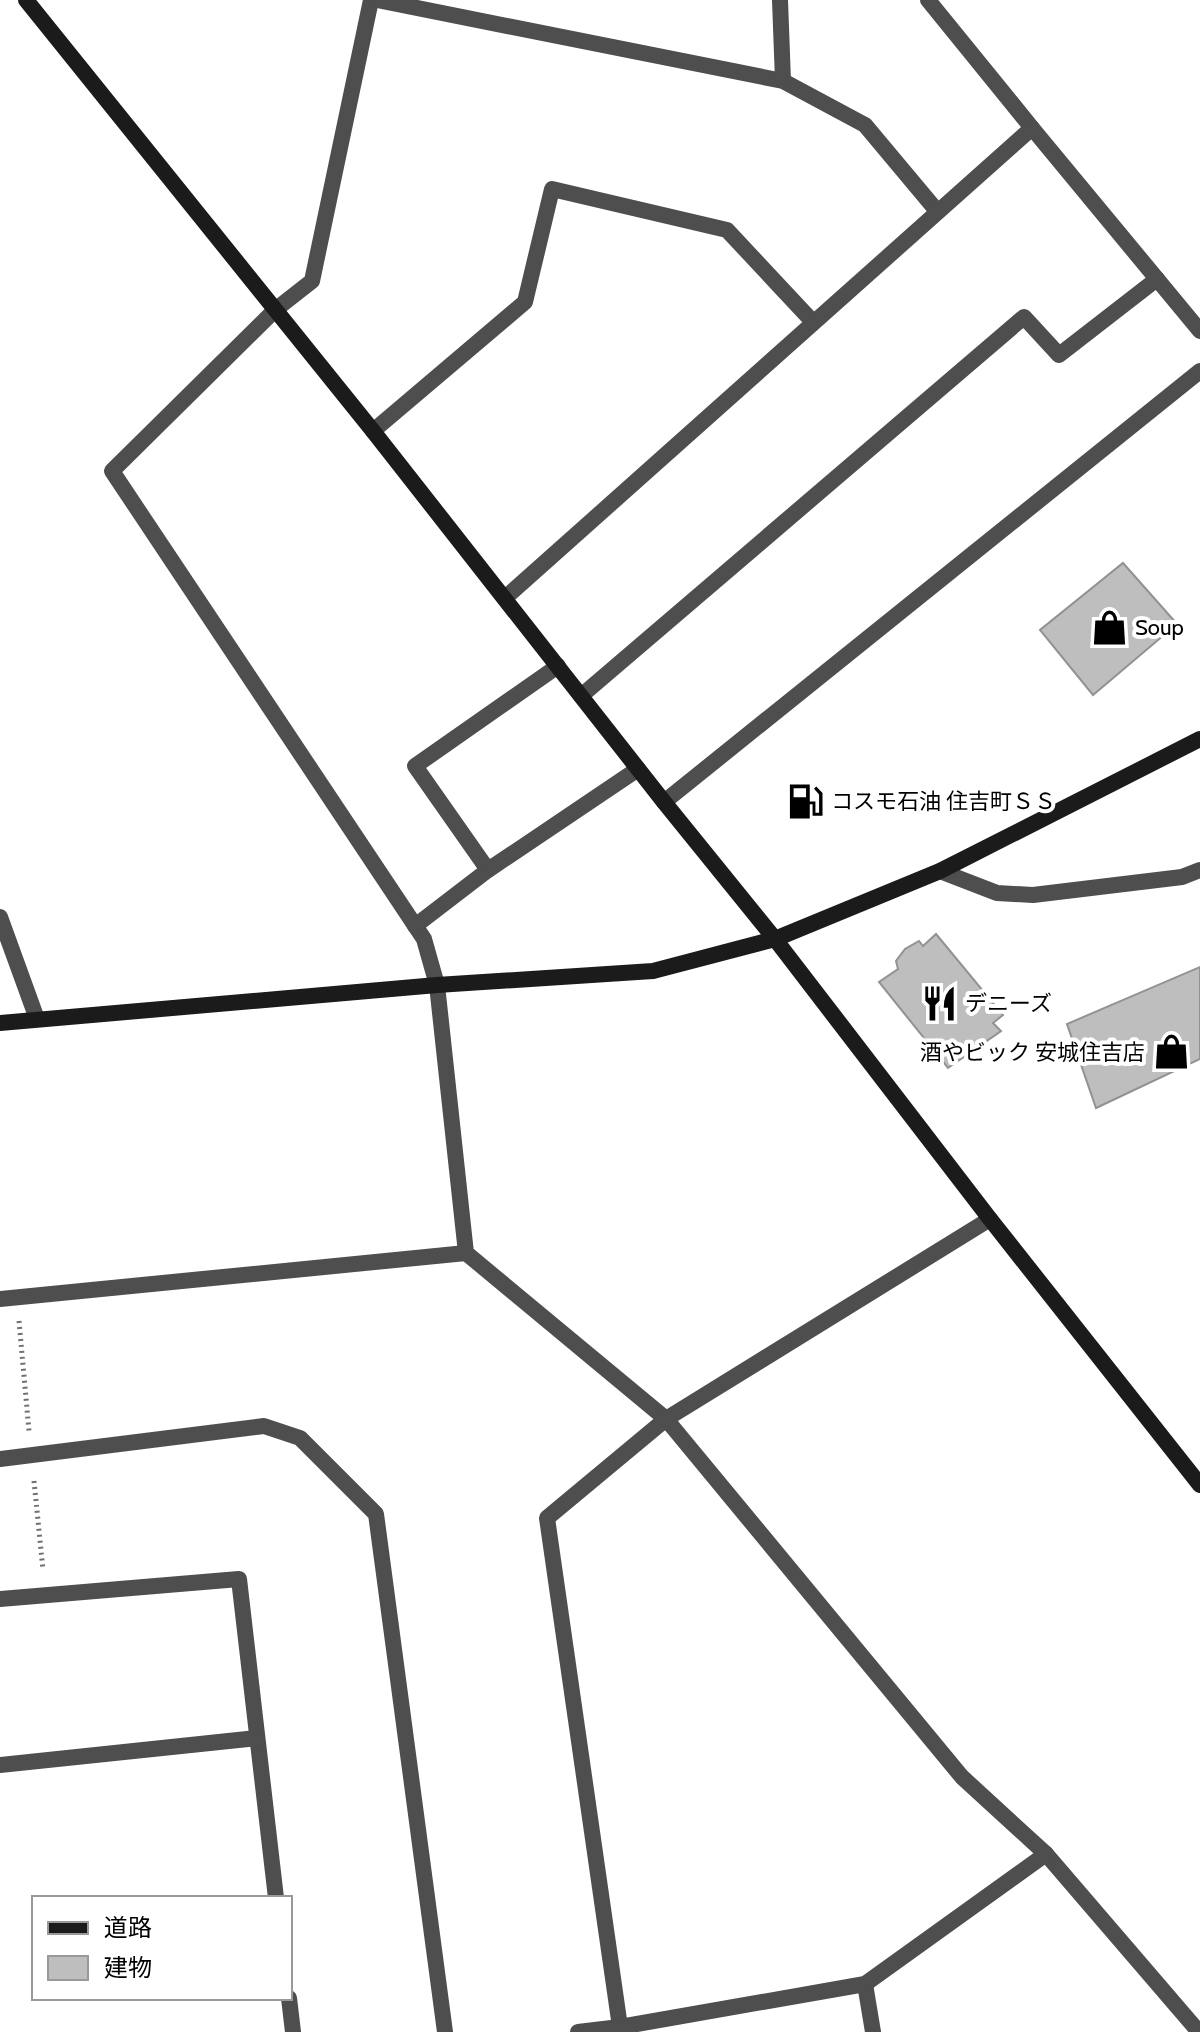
<svg xmlns="http://www.w3.org/2000/svg" width="1200" height="2032" viewBox="0 0 1200 2032" font-family="Cabin,'Noto Sans JP',sans-serif">
<rect width="100%" height="100%" fill="#fff"/>
<!-- building -->
<g fill="#bebebe" stroke="#929292" stroke-width="2">
<polygon points="1123,563 1177,624 1093,695 1040,630"/>
<polygon points="936,934 1003,1015 993,1023 1001,1031 948,1068 879,982 898,969 896,961 905,949 919,941 923,946"/>
<polygon points="1200,967 1200,1059 1096,1108 1067,1024"/>
</g>
<g fill="none" stroke-linecap="round" stroke-linejoin="round">
<!-- path -->
<g stroke="#707070" stroke-width="5" stroke-dasharray="2 4" stroke-linecap="butt">
<polyline points="19,1321 29,1431"/>
<polyline points="34,1481 43,1570"/>
</g>
<!-- street -->
<g stroke="#4e4e4e" stroke-width="16">
<polyline points="371,0 312,281 275,310 112,471 424,939 437,985 466,1253 666,1419 962,1777 1046,1854 1199,2032"/>
<polyline points="377,0 783,81 865,125 937,211"/>
<polyline points="780,0 783,81"/>
<polyline points="928,0 1032,128"/>
<polyline points="373,431 525,302 552,189 727,230 813,322"/>
<polyline points="505,598 1032,128 1200,331"/>
<polyline points="581,696 1024,317 1059,355 1157,279"/>
<polyline points="664,802 1200,371"/>
<polyline points="488,870 415,766 558,666"/>
<polyline points="940,871 997,893 1033,895 1182,877 1200,870"/>
<polyline points="0,917 37,1019"/>
<polyline points="415,926 488,870 638,769"/>
<polyline points="0,1299 466,1253"/>
<polyline points="0,1459 264,1426 300,1438 376,1514 445,2032"/>
<polyline points="0,1599 239,1579 276,1898"/>
<polyline points="0,1765 257,1738"/>
<polyline points="865,1984 873,2032"/>
<polyline points="289,1998 293,2032"/>
<polyline points="620,2027 547,1518 666,1419 990,1219"/>
<polyline points="578,2032 620,2027 865,1984 1046,1854"/>
</g>
<!-- secondary -->
<g stroke="#1b1b1b" stroke-width="16">
<polyline points="26,0 373,431 664,802 775,939 990,1219 1200,1485"/>
<polyline points="0,1023 437,985 653,971 775,939 940,871 1200,739"/>
</g>
</g>
<!-- icons -->
<defs>
<symbol id="shop-bare" viewBox="-9 -9 18 18"><path d="M-5-2.5h2.3a2.7 3.5 0 0 1 5.4 0H5L5.5 6h-11ZM-1.5-2.5h3a1.5 2.3 0 0 0-3 0Z" fill="#000" stroke="#fff" stroke-width="2.5" paint-order="stroke"/></symbol>
<symbol id="fuel-bare" viewBox="-9 -9 18 18"><path d="M-5.5-6h7V0h2V4h1.3V-2.5L3-4.5l.8-.8L6-3V5H2.5V1h-1V6h-7ZM-4.2-4.7v3.2H.2V-4.7Z" fill="#000" stroke="#fff" stroke-width="2.5" paint-order="stroke"/></symbol>
<symbol id="restaurant-bare" viewBox="-9 -9 18 18"><path d="M-5-6h1v4h1v-4h1v4h1v-4h1v5L-1.5 .5V6h-2V.5L-5-1ZM5-6V6H3V1.5H1.5Q1.5-4 5-6Z" fill="#000" stroke="#fff" stroke-width="2.5" paint-order="stroke"/></symbol>
</defs>
<g fill-rule="evenodd">
<use href="#shop-bare" x="1084" y="602" width="51" height="51"/>
<use href="#fuel-bare" x="780" y="776" width="51" height="51"/>
<use href="#restaurant-bare" x="914" y="978" width="51" height="51"/>
<use href="#shop-bare" x="1146" y="1026" width="51" height="51"/>
</g>
<g text-anchor="middle" dominant-baseline="central" stroke-width="8" stroke-linejoin="round" paint-order="stroke">
<!-- poi labels -->
<g font-size="22" fill="#000" stroke="#fff" text-anchor="start">
<text x="1135" y="627">Soup</text>
<text x="831" y="801">コスモ石油 住吉町ＳＳ</text>
<text x="965" y="1003">デニーズ</text>
<text x="1145" y="1052" text-anchor="end">酒やビック 安城住吉店</text>
</g>
</g>
<!-- legend -->
<rect x="32" y="1896" width="260" height="104" fill="#ffffff" stroke="#999999" stroke-width="2"/>
<rect x="48" y="1922" width="40" height="12" fill="#1b1b1b" stroke="#999999" stroke-width="2"/>
<text x="104" y="1936" font-size="24" fill="#000000">道路</text>
<rect x="48" y="1956" width="40" height="24" fill="#bebebe" stroke="#999999" stroke-width="2"/>
<text x="104" y="1976" font-size="24" fill="#000000">建物</text>
</svg>
